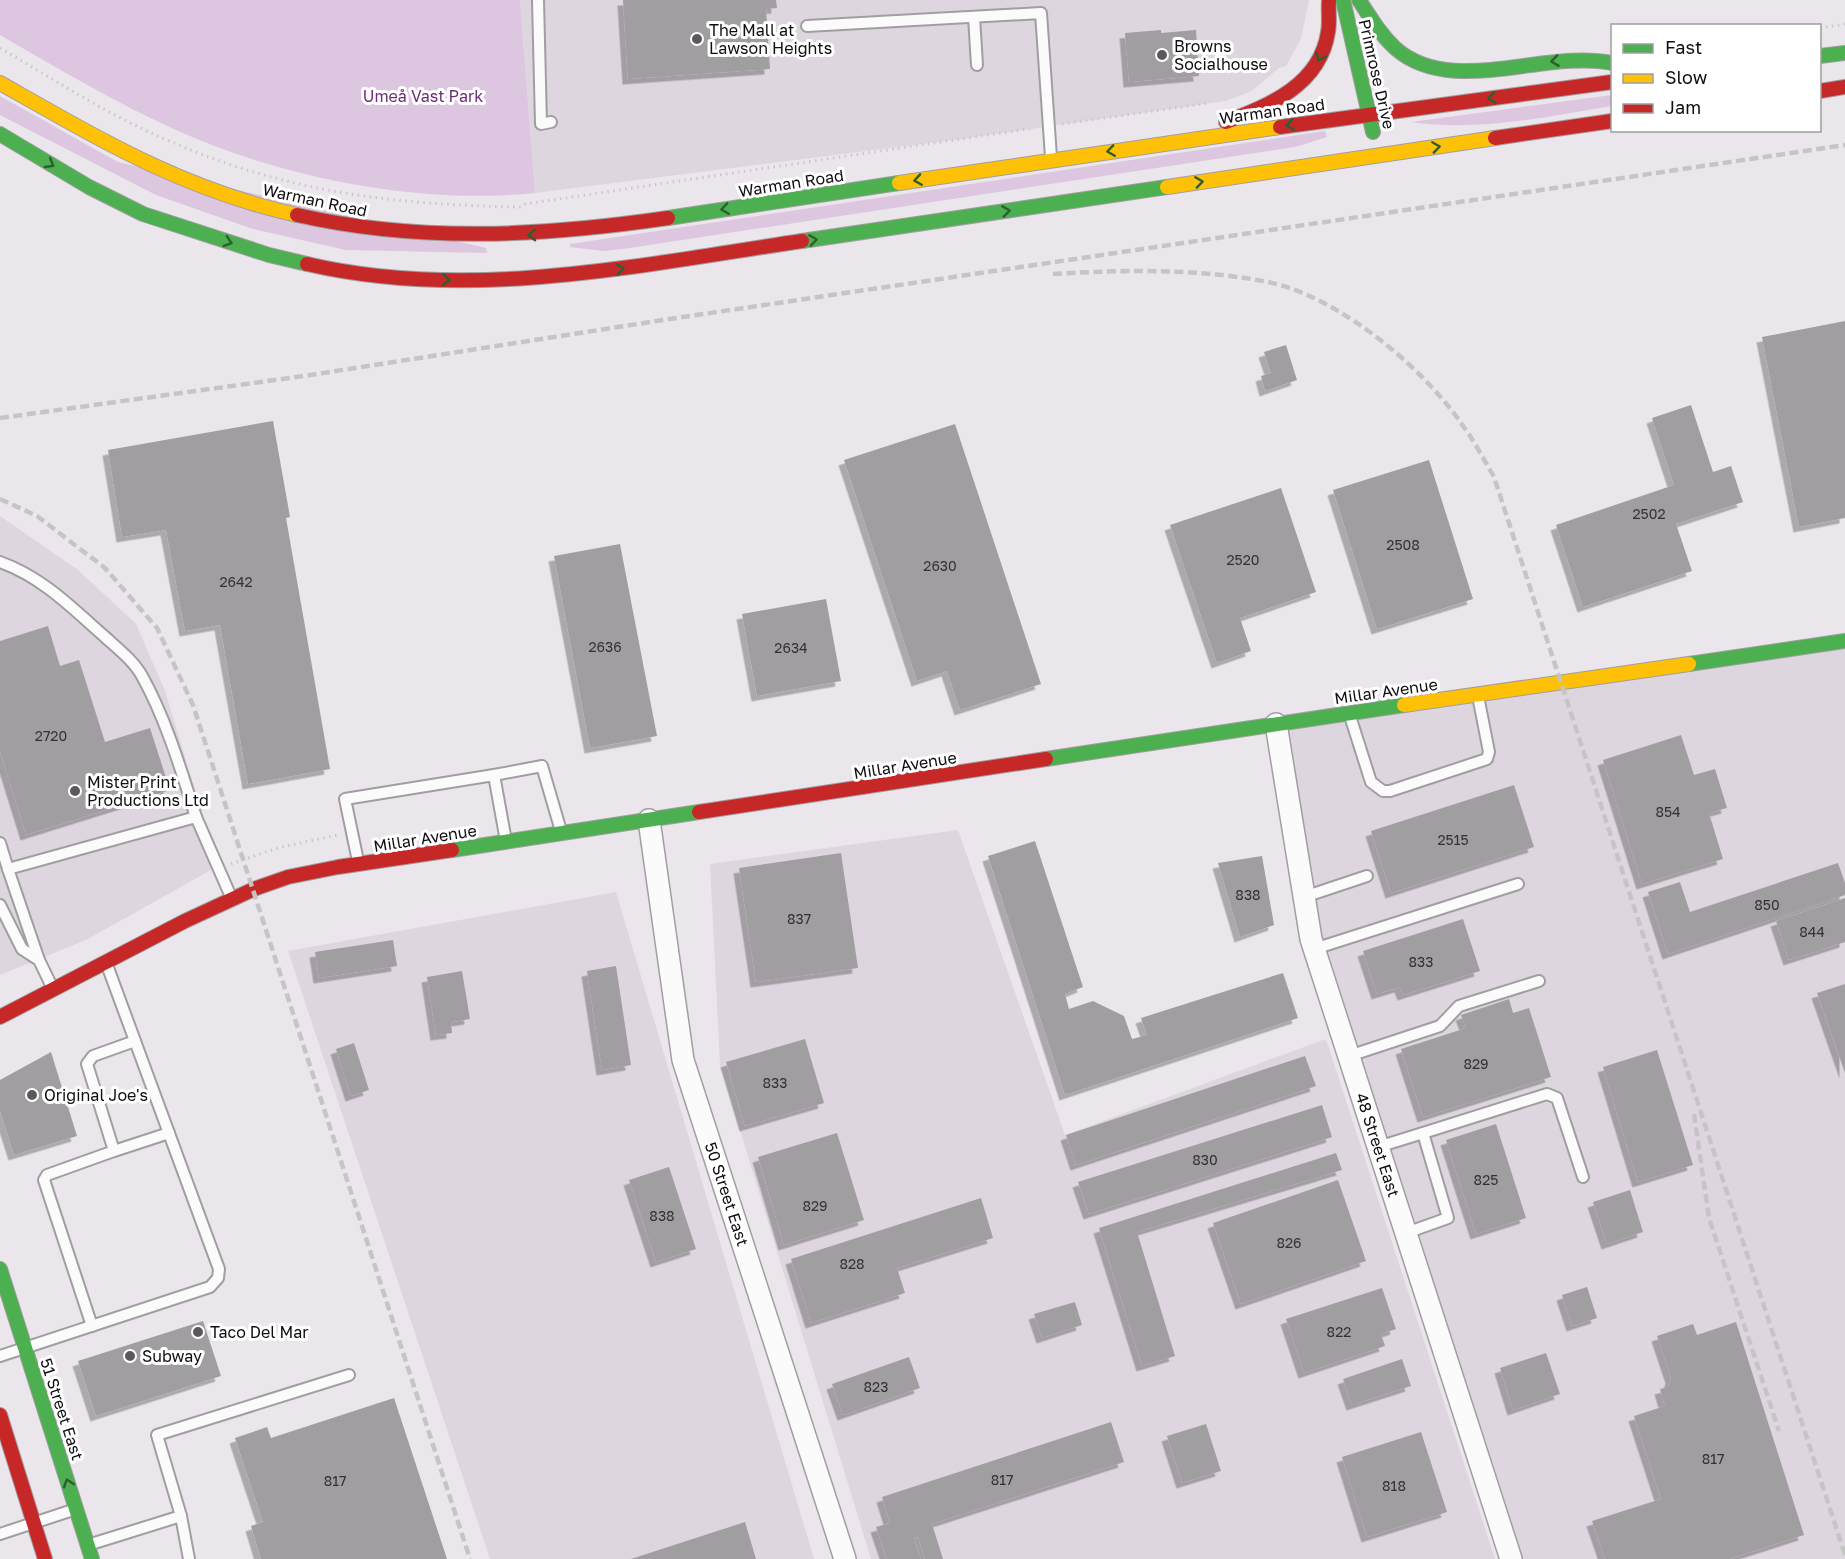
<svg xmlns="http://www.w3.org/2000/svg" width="1845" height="1559" viewBox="0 0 1845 1559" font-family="'Golos Text',sans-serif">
<defs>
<filter id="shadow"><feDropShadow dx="-5.5" dy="5.5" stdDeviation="0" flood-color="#0004"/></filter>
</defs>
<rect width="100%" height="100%" fill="#ebe6eb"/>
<!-- built -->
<g fill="#ded6df">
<polygon points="520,0 1309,0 1301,39 1286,66 1279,68 1250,92 1225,101 961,139 535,193"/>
<polygon points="0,516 78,570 136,624 165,691 218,866 88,939 0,975"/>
<polygon points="1845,641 1845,1559 1511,1559 1311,939 1276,724"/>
<polygon points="958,830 1065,1135 1326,1039 1495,1559 871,1559 720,1065 710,864"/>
<polygon points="616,892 814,1559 490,1559 288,951"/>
</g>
<!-- green -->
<g fill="#ddc6df">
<path d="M0,0h520l15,193c-115,12 -253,-15 -359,-63 -60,-27 -119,-62 -176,-95z"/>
<path d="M1612,95v11c-67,11 -133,26 -201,16z"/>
<polygon points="0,96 118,162 486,248 487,253 346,250 253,229 156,195 0,115"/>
<polygon points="1325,131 1327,137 1295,147 623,249 603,251 570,247 570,244"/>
</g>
<!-- building -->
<g fill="#a19ea1" filter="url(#shadow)">
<polygon points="623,0 776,0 777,8 766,9 770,69 628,79"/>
<polygon points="1161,30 1161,33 1196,30 1199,76 1129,82 1125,33"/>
<polygon points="1845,321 1845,518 1799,527 1762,337"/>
<polygon points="1286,345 1297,380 1265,391 1261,376 1271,373 1264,352"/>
<polygon points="1691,405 1713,472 1731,466 1743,502 1676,524 1692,571 1583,607 1556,525 1674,485 1652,418"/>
<polygon points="273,421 290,517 286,518 330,769 248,784 220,625 185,631 166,530 122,537 108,450"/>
<polygon points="955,424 1041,684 960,710 947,671 917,681 844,460"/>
<polygon points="1429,460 1473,599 1377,629 1333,490"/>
<polygon points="1281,488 1316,592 1240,618 1251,651 1217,663 1170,525"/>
<polygon points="620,544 657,736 590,748 554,556"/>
<polygon points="826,599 841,681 757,696 742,614"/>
<polygon points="48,626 60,666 79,660 105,742 150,728 170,790 26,835 0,751 0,641"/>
<polygon points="1681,735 1694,775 1715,769 1727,808 1709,813 1723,859 1642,884 1603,760"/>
<polygon points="1514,785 1534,847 1391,893 1371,831"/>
<polygon points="1035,841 1083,987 1065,994 1069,1009 1093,1001 1124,1016 1132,1039 1147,1035 1141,1018 1283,973 1298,1018 1065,1095 988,856"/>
<polygon points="841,853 858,968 756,982 739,868"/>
<polygon points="1262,856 1274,925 1240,937 1218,863"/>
<polygon points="1838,863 1845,883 1845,895 1668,954 1648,892 1680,882 1690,912"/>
<polygon points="1845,898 1845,942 1789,960 1776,921"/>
<polygon points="1463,919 1480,971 1403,995 1400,987 1377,994 1363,951"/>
<polygon points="393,940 397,966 319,978 315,952"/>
<polygon points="616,966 631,1065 602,1070 587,971"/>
<polygon points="462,971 470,1019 451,1022 452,1033 436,1035 427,977"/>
<polygon points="1845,984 1845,1073 1817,993"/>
<polygon points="1509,999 1513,1013 1529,1008 1551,1077 1423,1117 1401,1049 1466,1028 1461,1015"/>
<polygon points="805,1039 824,1103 745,1126 726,1062"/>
<polygon points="354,1043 369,1090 351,1096 336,1049"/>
<polygon points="1657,1050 1693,1165 1638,1182 1603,1067"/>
<polygon points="51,1052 77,1136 14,1155 0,1111 0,1080"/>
<polygon points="1305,1056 1316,1086 1076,1165 1066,1135"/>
<polygon points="1322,1105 1332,1137 1089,1214 1078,1182"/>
<polygon points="1496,1124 1526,1218 1476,1234 1446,1140"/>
<polygon points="837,1133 864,1220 784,1245 758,1157"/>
<polygon points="1336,1153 1342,1170 1137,1232 1175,1356 1142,1366 1099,1228"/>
<polygon points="669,1167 696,1249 656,1262 629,1180"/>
<polygon points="1338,1180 1366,1261 1241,1304 1213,1223"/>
<polygon points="1630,1190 1643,1232 1607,1244 1593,1202"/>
<polygon points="981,1198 993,1238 897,1268 905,1293 811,1323 791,1259"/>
<polygon points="1587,1287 1597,1318 1572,1326 1562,1295"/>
<polygon points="1382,1288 1396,1329 1381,1334 1385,1346 1304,1373 1286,1319"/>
<polygon points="1075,1302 1082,1325 1042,1338 1034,1314"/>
<polygon points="203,1321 221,1376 96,1416 78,1361"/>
<polygon points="1736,1322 1804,1535 1729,1559 1605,1559 1592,1521 1661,1499 1634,1416 1665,1406 1660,1389 1668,1387 1671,1378 1657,1336 1693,1324 1697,1335"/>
<polygon points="1546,1353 1560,1394 1513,1410 1500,1368"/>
<polygon points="909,1357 920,1388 843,1415 832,1384"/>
<polygon points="1402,1359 1411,1386 1352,1405 1343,1379"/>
<polygon points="394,1398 447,1559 261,1559 251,1526 263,1522 235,1438 267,1427 271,1438"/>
<polygon points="1111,1422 1124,1462 932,1524 943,1559 925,1559 918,1537 914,1538 921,1559 887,1559 876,1527 890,1523 882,1497"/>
<polygon points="1206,1424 1221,1471 1182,1483 1167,1436"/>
<polygon points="1421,1432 1447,1512 1367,1537 1342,1457"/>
<polygon points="745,1522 756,1559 631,1559"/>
</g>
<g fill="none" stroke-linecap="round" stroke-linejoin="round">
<defs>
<g id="lane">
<polyline points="538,0 541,124 551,122"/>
<polyline points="974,17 977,65"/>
<polyline points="807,26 1041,13 1051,157"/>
<path d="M0,562c42,15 71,45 104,74 13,12 29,24 38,40 24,43 39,94 54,141"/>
<polyline points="1350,716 1371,782 1383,791 1390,791 1487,759 1489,752 1478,696"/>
<polyline points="494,775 542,766 561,831"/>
<polyline points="0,843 8,869"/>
<polyline points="358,861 345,799 494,775 506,841"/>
<polyline points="1304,897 1367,876"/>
<polyline points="0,905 22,949 39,960 53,989"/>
<polyline points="1314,949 1518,884"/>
<polyline points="39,960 8,869 196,817 232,899"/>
<polyline points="1349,1056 1440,1026 1459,1006 1539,981"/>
<polyline points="1423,1133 1547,1094 1557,1098 1583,1177"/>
<polyline points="1378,1147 1423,1133 1448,1218 1406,1233"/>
<polyline points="114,1151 169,1133"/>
<polyline points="92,1326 44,1180 47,1175 114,1151 87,1064 93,1056 135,1041"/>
<polyline points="0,1356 210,1287 218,1278 219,1269 107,965"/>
<polyline points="181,1516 189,1559"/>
<polyline points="0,1534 76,1509"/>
<polyline points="88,1545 181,1516 157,1435 349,1375"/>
</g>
<g id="street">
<polyline points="1276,724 1311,939 1511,1559"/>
<polyline points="649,820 683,1060 845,1559"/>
</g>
<g id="fast">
<polyline points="1343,0 1373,132"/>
<path d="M1359,0c11,17 21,34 36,48 56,50 150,1 217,15"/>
<polyline points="1820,56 1845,53"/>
<polyline points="0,134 89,187 143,214 269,255 307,264"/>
<polyline points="668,218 899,183"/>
<polyline points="802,241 1167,187"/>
<polyline points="1689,664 1845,641"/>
<polyline points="1046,759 1404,705"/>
<polyline points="452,850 699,812"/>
<polyline points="0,1269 92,1559"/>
</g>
<g id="slow">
<path d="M0,83c101,57 182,106 297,132"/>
<polyline points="899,183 1280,127"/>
<polyline points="1167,187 1495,138"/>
<polyline points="1404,705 1689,664"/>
</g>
<g id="jam">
<polyline points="1820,91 1845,87"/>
<path d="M1226,122c44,-17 94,-37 102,-90 2,-10 0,-21 1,-32"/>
<polyline points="1280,127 1612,82"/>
<polyline points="1495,138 1612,121"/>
<path d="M297,215c123,28 247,21 371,3"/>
<path d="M307,264c163,38 332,1 495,-23"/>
<polyline points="699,812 1046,759"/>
<polyline points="0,1017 185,921 254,889 288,877 338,867 452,850"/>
<polyline points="0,1415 45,1559"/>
</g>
</defs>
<!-- lane casing -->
<use href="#lane" stroke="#a19ea1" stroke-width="14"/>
<!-- street casing -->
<use href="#street" stroke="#a19ea1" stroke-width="24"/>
<!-- fast casing -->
<use href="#fast" stroke="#a19ea1" stroke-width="16"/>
<!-- slow casing -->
<use href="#slow" stroke="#a19ea1" stroke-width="16"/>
<!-- jam casing -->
<use href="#jam" stroke="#a19ea1" stroke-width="16"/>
<!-- path -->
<g stroke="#c9c8c9" stroke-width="3" stroke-dasharray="1.5 4.5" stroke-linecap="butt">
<polyline points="1820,28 1845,24"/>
<path d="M0,48c55,32 108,67 167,92 118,52 226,65 354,67l4,-3 510,-76"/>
<polyline points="1062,124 1210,103"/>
<polyline points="231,864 281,847 338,835"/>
</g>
<!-- lane -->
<use href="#lane" stroke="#fcfbfc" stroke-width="10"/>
<!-- street -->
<use href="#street" stroke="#fcfbfc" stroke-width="21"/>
<!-- fast -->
<use href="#fast" stroke="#4caf50" stroke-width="14"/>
<!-- slow -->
<use href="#slow" stroke="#ffc107" stroke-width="14"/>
<!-- jam -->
<use href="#jam" stroke="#c62828" stroke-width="14"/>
<!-- rail -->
<g stroke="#c6c5c6" stroke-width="4.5" stroke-dasharray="9 4.5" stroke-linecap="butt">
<path d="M1053,274c72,-4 144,-6 215,8 71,15 155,85 195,144 12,16 21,34 31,51l351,1078"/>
<polyline points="0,418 304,376 663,320 1845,145"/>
<polyline points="0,499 37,516 105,568 157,628 193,705 470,1559"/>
<polyline points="1694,1114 1709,1218 1779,1431"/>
</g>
</g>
<!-- one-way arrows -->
<defs><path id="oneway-chevron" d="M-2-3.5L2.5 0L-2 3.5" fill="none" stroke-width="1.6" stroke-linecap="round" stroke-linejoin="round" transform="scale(1.5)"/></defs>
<g stroke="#2e5e30">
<use href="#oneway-chevron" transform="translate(1320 57) rotate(112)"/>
<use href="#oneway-chevron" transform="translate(1555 61) rotate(173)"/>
<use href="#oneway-chevron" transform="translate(1492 98) rotate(173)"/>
<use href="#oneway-chevron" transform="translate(1290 125) rotate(172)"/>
<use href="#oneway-chevron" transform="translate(1436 147) rotate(-8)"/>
<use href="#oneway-chevron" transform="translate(1111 151) rotate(172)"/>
<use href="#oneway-chevron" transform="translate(50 164) rotate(31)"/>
<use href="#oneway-chevron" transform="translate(918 180) rotate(171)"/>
<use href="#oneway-chevron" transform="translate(1199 182) rotate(-8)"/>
<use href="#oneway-chevron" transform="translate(725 209) rotate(172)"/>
<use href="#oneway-chevron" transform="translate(1006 211) rotate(-8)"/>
<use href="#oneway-chevron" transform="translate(532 235) rotate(179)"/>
<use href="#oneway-chevron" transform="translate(813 240) rotate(-8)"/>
<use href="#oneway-chevron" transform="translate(228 242) rotate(18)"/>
<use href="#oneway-chevron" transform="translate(620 269) rotate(-8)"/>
<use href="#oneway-chevron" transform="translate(446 280) rotate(3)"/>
<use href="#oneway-chevron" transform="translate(68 1483) rotate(-108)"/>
</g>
<!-- markers -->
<g fill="#5c595d" stroke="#fff" stroke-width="2">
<circle cx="697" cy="39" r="6"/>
<circle cx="1162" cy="55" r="6"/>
<circle cx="75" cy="791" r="6"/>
<circle cx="32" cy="1095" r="6"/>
<circle cx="198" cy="1332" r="6"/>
<circle cx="130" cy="1356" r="6"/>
</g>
<g text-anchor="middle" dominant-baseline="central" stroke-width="6" stroke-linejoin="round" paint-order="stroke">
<!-- number labels -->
<g font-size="14" fill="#343134">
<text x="1649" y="513">2502</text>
<text x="1403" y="544">2508</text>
<text x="1243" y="559">2520</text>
<text x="940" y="565">2630</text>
<text x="236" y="581">2642</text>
<text x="605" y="646">2636</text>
<text x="791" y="647">2634</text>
<text x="51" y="735">2720</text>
<text x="1668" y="811">854</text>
<text x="1453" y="839">2515</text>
<text x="1248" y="894">838</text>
<text x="1767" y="904">850</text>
<text x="799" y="918">837</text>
<text x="1812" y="931">844</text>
<text x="1421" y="961">833</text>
<text x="1476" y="1063">829</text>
<text x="775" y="1082">833</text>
<text x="1205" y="1159">830</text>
<text x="1486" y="1179">825</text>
<text x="815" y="1205">829</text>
<text x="662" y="1215">838</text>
<text x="1289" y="1242">826</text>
<text x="852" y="1263">828</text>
<text x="1339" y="1331">822</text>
<text x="876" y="1386">823</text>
<text x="1713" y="1458">817</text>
<text x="1002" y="1479">817</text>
<text x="335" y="1480">817</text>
<text x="1394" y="1485">818</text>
</g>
<!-- poi labels -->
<g font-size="16" fill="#0f0d10" stroke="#fff" text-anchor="start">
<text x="709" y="30">The Mall at<tspan x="709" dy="18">Lawson Heights</tspan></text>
<text x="1174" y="46">Browns<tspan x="1174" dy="18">Socialhouse</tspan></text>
<text x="87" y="782">Mister Print<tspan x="87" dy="18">Productions Ltd</tspan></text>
<text x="44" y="1095">Original Joe's</text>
<text x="210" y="1332">Taco Del Mar</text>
<text x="142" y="1356">Subway</text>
</g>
<!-- street labels -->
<g font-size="16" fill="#0f0d10" stroke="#fff">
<text transform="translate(1377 74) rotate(77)">Primrose Drive</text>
<text transform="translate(1272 111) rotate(-8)">Warman Road</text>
<text transform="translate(791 183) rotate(-9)">Warman Road</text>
<text transform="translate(315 200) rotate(12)">Warman Road</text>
<text transform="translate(1386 691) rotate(-8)">Millar Avenue</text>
<text transform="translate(905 765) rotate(-9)">Millar Avenue</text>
<text transform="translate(425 838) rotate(-9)">Millar Avenue</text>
<text transform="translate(1378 1145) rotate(72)">48 Street East</text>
<text transform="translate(727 1194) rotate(72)">50 Street East</text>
<text transform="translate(62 1409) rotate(72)">51 Street East</text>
</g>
<!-- park labels -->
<g font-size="16" fill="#702c78" stroke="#fff">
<text x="423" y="96">Umeå Vast Park</text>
</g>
</g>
<!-- legend -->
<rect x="1611" y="24" width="210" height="108" fill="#ffffff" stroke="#9f9e9f" stroke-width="1.5"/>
<rect x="1623" y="44" width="30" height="9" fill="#4caf50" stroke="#9f9e9f" stroke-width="1.5"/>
<text x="1665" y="54" font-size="18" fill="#0f0d10">Fast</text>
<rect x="1623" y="74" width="30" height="9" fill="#ffc107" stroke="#9f9e9f" stroke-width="1.5"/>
<text x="1665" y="84" font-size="18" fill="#0f0d10">Slow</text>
<rect x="1623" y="104" width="30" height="9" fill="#c62828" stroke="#9f9e9f" stroke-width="1.5"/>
<text x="1665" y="114" font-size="18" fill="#0f0d10">Jam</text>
</svg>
